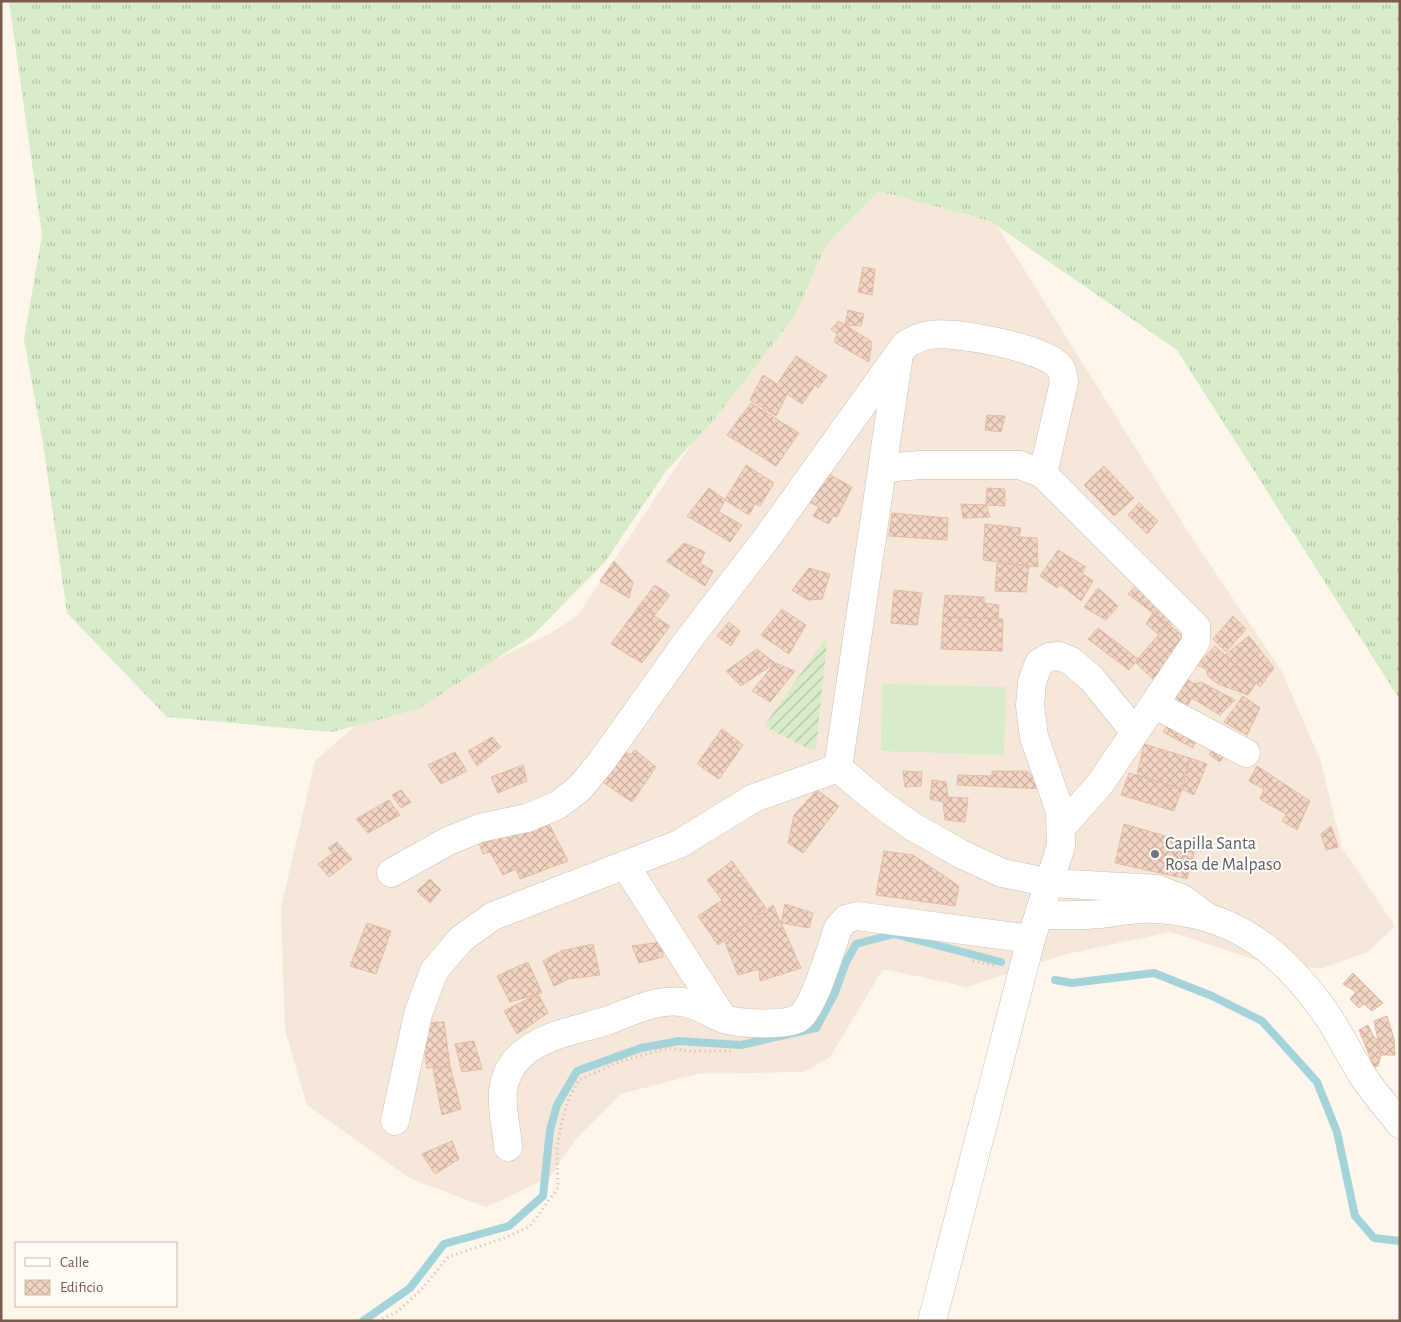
<svg xmlns="http://www.w3.org/2000/svg" width="1401" height="1322" viewBox="0 0 1401 1322" font-family="'Alegreya Sans',sans-serif">
<defs>
<pattern id="grass-tufts" width="24" height="20" patternUnits="userSpaceOnUse" patternTransform="scale(1.25)"><rect width="24" height="20" fill="#d8ecc9"/><path d="M3 7l-1-3M5 7V3M7 7l1-3M15 17l-1-3M17 17v-4M19 17l1-3" fill="none" stroke="#b4c2a5"/></pattern>
<pattern id="garden-furrows" width="10" height="10" patternUnits="userSpaceOnUse" patternTransform="scale(1.25)"><rect width="10" height="10" fill="#d8ecc9"/><path d="M-1 1l2-2M0 10L10 0M9 11l2-2" fill="none" stroke="#b4c2a5"/></pattern>
<pattern id="building-cross-hatch" width="8" height="8" patternUnits="userSpaceOnUse" patternTransform="scale(1.25)"><rect width="8" height="8" fill="#f3d5c3"/><path d="M0 0l8 8M0 8l8-8" fill="none" stroke="#cab0a1"/></pattern>
</defs>
<rect width="100%" height="100%" fill="#fdf6ec"/>
<!-- residential -->
<polygon fill="#f5e8da" points="919,101 1185,527 1282,672 1320,759 1342,848 1395,926 1368,952 1323,968 1274,966 1170,932 1067,954 967,987 883,969 830,1057 804,1072 697,1074 621,1094 576,1139 550,1177 486,1207 411,1179 307,1105 285,1030 281,908 315,761 372,711 467,673 549,634 577,616"/>
<!-- grass -->
<polygon fill="url(#grass-tufts)" points="9,1 1400,1 1400,700 1177,350 990,221 879,191 826,245 794,317 712,422 666,471 605,562 532,636 418,709 332,732 167,717 67,613 43,443 24,339 42,235"/>
<!-- garden -->
<polygon fill="url(#garden-furrows)" points="825,639 827,642 816,746 811,750 764,726"/>
<!-- pitch -->
<polygon fill="#d8ecc9" points="882,684 1006,687 1004,755 881,751"/>
<g fill="none" stroke-linecap="round" stroke-linejoin="round">
<!-- stream -->
<g stroke="#a5d3da" stroke-width="8">
<polyline points="1055,980 1072,983 1154,973 1212,996 1262,1021 1317,1082 1337,1132 1355,1216 1374,1238 1400,1241"/>
<polyline points="363,1321 410,1288 444,1244 509,1226 543,1196 550,1130 557,1105 577,1071 641,1048 679,1041 741,1045 816,1028 835,993 846,962 856,944 894,934 1001,962"/>
</g>
</g>
<!-- building -->
<g fill="url(#building-cross-hatch)" stroke="#e6bba3">
<polygon points="863,267 875,269 872,295 858,292"/>
<polygon points="848,310 864,314 861,326 845,325"/>
<polygon points="839,321 872,342 869,362 834,342 837,334 831,329"/>
<polygon points="796,356 827,376 818,388 815,385 802,404 787,394 776,416 750,400 763,375 777,384"/>
<polygon points="751,403 799,433 776,466 727,435"/>
<polygon points="987,415 1005,416 1001,432 985,430"/>
<polygon points="746,465 774,483 760,506 755,504 749,515 725,500"/>
<polygon points="1104,466 1134,498 1114,516 1084,485"/>
<polygon points="827,473 852,487 837,517 833,516 829,524 813,516 819,507 809,502"/>
<polygon points="709,488 725,500 719,512 742,525 730,542 687,516"/>
<polygon points="987,488 1005,489 1005,506 986,505"/>
<polygon points="1139,503 1158,521 1147,534 1128,515"/>
<polygon points="961,504 986,505 990,517 963,518"/>
<polygon points="892,513 948,518 947,540 889,536"/>
<polygon points="985,524 1021,528 1019,537 1037,538 1038,567 983,560"/>
<polygon points="684,543 705,552 700,563 713,571 705,586 666,561"/>
<polygon points="1058,550 1086,567 1082,573 1093,581 1081,601 1060,584 1057,588 1040,576"/>
<polygon points="614,561 633,582 629,598 600,581"/>
<polygon points="997,563 1029,566 1026,592 995,591"/>
<polygon points="809,568 830,574 822,599 808,600 792,590"/>
<polygon points="1143,578 1168,598 1153,613 1128,594"/>
<polygon points="655,585 670,595 654,616 639,606"/>
<polygon points="1098,588 1118,606 1106,620 1084,607"/>
<polygon points="894,590 922,593 917,625 891,623"/>
<polygon points="945,595 984,597 984,603 999,605 998,618 943,617"/>
<polygon points="1168,598 1182,612 1170,626 1153,613"/>
<polygon points="639,606 670,626 642,663 611,644"/>
<polygon points="782,609 806,625 789,654 761,635"/>
<polygon points="1153,613 1168,624 1159,635 1146,624"/>
<polygon points="1233,616 1246,629 1226,652 1213,639"/>
<polygon points="943,617 1003,619 1002,651 941,649"/>
<polygon points="729,622 740,631 731,646 717,636"/>
<polygon points="1168,624 1193,644 1160,686 1135,662"/>
<polygon points="1098,628 1138,659 1129,670 1088,639"/>
<polygon points="1249,636 1274,668 1260,687 1225,655"/>
<polygon points="1215,646 1256,683 1248,695 1218,684 1208,676 1206,669 1197,665"/>
<polygon points="757,649 775,663 741,686 726,671"/>
<polygon points="775,663 795,671 770,702 752,691"/>
<polygon points="1182,675 1194,684 1201,682 1235,700 1220,715 1192,698 1186,708 1171,698"/>
<polygon points="1243,696 1260,708 1247,735 1224,722"/>
<polygon points="1169,722 1197,737 1193,748 1163,732"/>
<polygon points="722,729 743,745 719,779 697,764"/>
<polygon points="492,737 501,747 477,766 468,751"/>
<polygon points="1144,744 1190,758 1180,789 1137,775"/>
<polygon points="1214,746 1226,752 1220,762 1209,755"/>
<polygon points="635,750 656,767 632,802 595,777 625,752 630,755"/>
<polygon points="455,752 467,771 441,784 428,765"/>
<polygon points="1190,758 1207,764 1194,795 1182,789"/>
<polygon points="523,765 527,781 498,793 491,777"/>
<polygon points="1257,766 1310,801 1297,830 1282,821 1286,814 1260,799 1264,789 1249,781"/>
<polygon points="903,771 922,772 921,786 905,787"/>
<polygon points="992,771 1027,771 1045,789 957,785 958,775 992,776"/>
<polygon points="1129,773 1182,789 1174,811 1121,795"/>
<polygon points="932,780 946,782 948,797 943,802 930,799"/>
<polygon points="401,790 411,802 401,808 392,795"/>
<polygon points="817,790 839,806 803,853 788,843 794,815"/>
<polygon points="948,797 968,798 965,822 945,820 943,802"/>
<polygon points="389,800 400,815 368,833 356,819"/>
<polygon points="548,822 568,861 520,879 516,869 503,875 490,852 483,854 478,841"/>
<polygon points="1124,824 1196,845 1187,879 1115,863"/>
<polygon points="1331,826 1338,847 1326,850 1321,834"/>
<polygon points="337,842 352,859 329,877 318,864 333,853 328,848"/>
<polygon points="884,851 913,855 959,886 955,906 876,895"/>
<polygon points="732,861 766,908 718,945 698,916 722,900 707,880"/>
<polygon points="430,879 441,890 430,903 417,891"/>
<polygon points="785,904 813,913 809,928 781,923"/>
<polygon points="773,905 801,968 760,981 759,969 738,975 724,940"/>
<polygon points="367,923 391,931 376,974 350,966"/>
<polygon points="662,942 663,957 639,963 632,946"/>
<polygon points="593,944 600,975 568,979 554,986 543,961 561,951"/>
<polygon points="528,962 542,993 510,1002 497,976"/>
<polygon points="1353,973 1383,1003 1372,1011 1364,1004 1359,1008 1350,999 1356,992 1343,984"/>
<polygon points="538,994 548,1013 517,1034 504,1011"/>
<polygon points="1387,1016 1394,1039 1395,1055 1381,1055 1374,1021"/>
<polygon points="444,1022 450,1066 427,1068 421,1023"/>
<polygon points="1368,1025 1374,1037 1378,1041 1381,1055 1378,1066 1374,1067 1359,1030"/>
<polygon points="474,1041 482,1069 462,1072 455,1044"/>
<polygon points="450,1066 461,1109 442,1115 433,1069"/>
<polygon points="452,1141 459,1159 435,1174 422,1154"/>
</g>
<g fill="none" stroke-linecap="round" stroke-linejoin="round">
<defs>
<g id="minor">
<polyline points="898,361 838,768 881,804 912,826 961,854 1002,873 1051,883 1157,889 1183,899 1206,916"/>
<polyline points="883,468 921,465 1020,465 1043,474 1196,627 1196,641 1194,645 1100,784 1061,828"/>
<polyline points="1154,704 1246,753"/>
<polyline points="625,865 723,1018"/>
<path d="M391,873l57,-32 32,-13 47,-10 31,-13 22,-17 22,-27 87,-122 77,-100 139,-194c9,-5 15,-9 25,-10 26,-4 107,12 127,29 6,5 6,11 7,18l-21,92"/>
<path d="M1039,915c20,0 40,1 61,-1 19,-2 37,-7 56,-5 76,4 122,39 166,99 15,20 26,44 39,65 11,18 26,34 39,51"/>
<polyline points="395,1121 418,1014 434,971 461,939 493,916 679,844 754,798 838,768"/>
<path d="M508,1147c-1,-17 -7,-39 -5,-56 6,-51 64,-58 103,-70 25,-9 48,-22 76,-19 15,2 28,12 42,17 15,5 61,7 75,-1 14,-9 33,-72 39,-90l8,-9 11,-3 174,23"/>
<polyline points="932,1321 1031,939 1061,846 1060,811 1034,737 1030,706 1032,682 1039,663 1049,657 1059,656 1071,661 1092,679 1135,732"/>
</g>
</defs>
<!-- minor casing -->
<use href="#minor" stroke="#d1beb0" stroke-width="29"/>
<!-- path -->
<g stroke="#d9b8a5" stroke-width="3" stroke-dasharray="1 4" stroke-linecap="butt">
<polyline points="973,961 996,966"/>
<polyline points="378,1321 397,1312 422,1289 448,1257 507,1237 530,1226 558,1188 557,1148 562,1121 569,1098 579,1080 621,1061 669,1048 687,1051 734,1051"/>
</g>
<!-- minor -->
<use href="#minor" stroke="#fff" stroke-width="28"/>
</g>
<!-- markers -->
<circle fill="#6b7280" stroke="#fffaf3" stroke-width="2" cx="1155" cy="854" r="5"/>
<g text-anchor="middle" dominant-baseline="central" stroke-width="4.5" stroke-linejoin="round" paint-order="stroke">
<!-- worship labels -->
<g font-size="18" fill="#5b616d" stroke="#fffaf3" text-anchor="start">
<text x="1165" y="844">Capilla Santa<tspan x="1165" dy="21">Rosa de Malpaso</tspan></text>
</g>
</g>
<!-- border -->
<rect width="1401" height="1322" fill="none" stroke="#7a5c4d" stroke-width="5"/>
<!-- legend -->
<rect x="15" y="1242" width="162" height="65" fill="#fffaf3" stroke="#cabbb1"/>
<rect x="25" y="1258" width="25" height="8" fill="#ffffff" stroke="#cabbb1"/>
<text x="60" y="1267" font-size="15" fill="#7a5c4d">Calle</text>
<rect x="25" y="1280" width="25" height="15" fill="url(#building-cross-hatch)" stroke="#cabbb1"/>
<text x="60" y="1292" font-size="15" fill="#7a5c4d">Edificio</text>
</svg>
